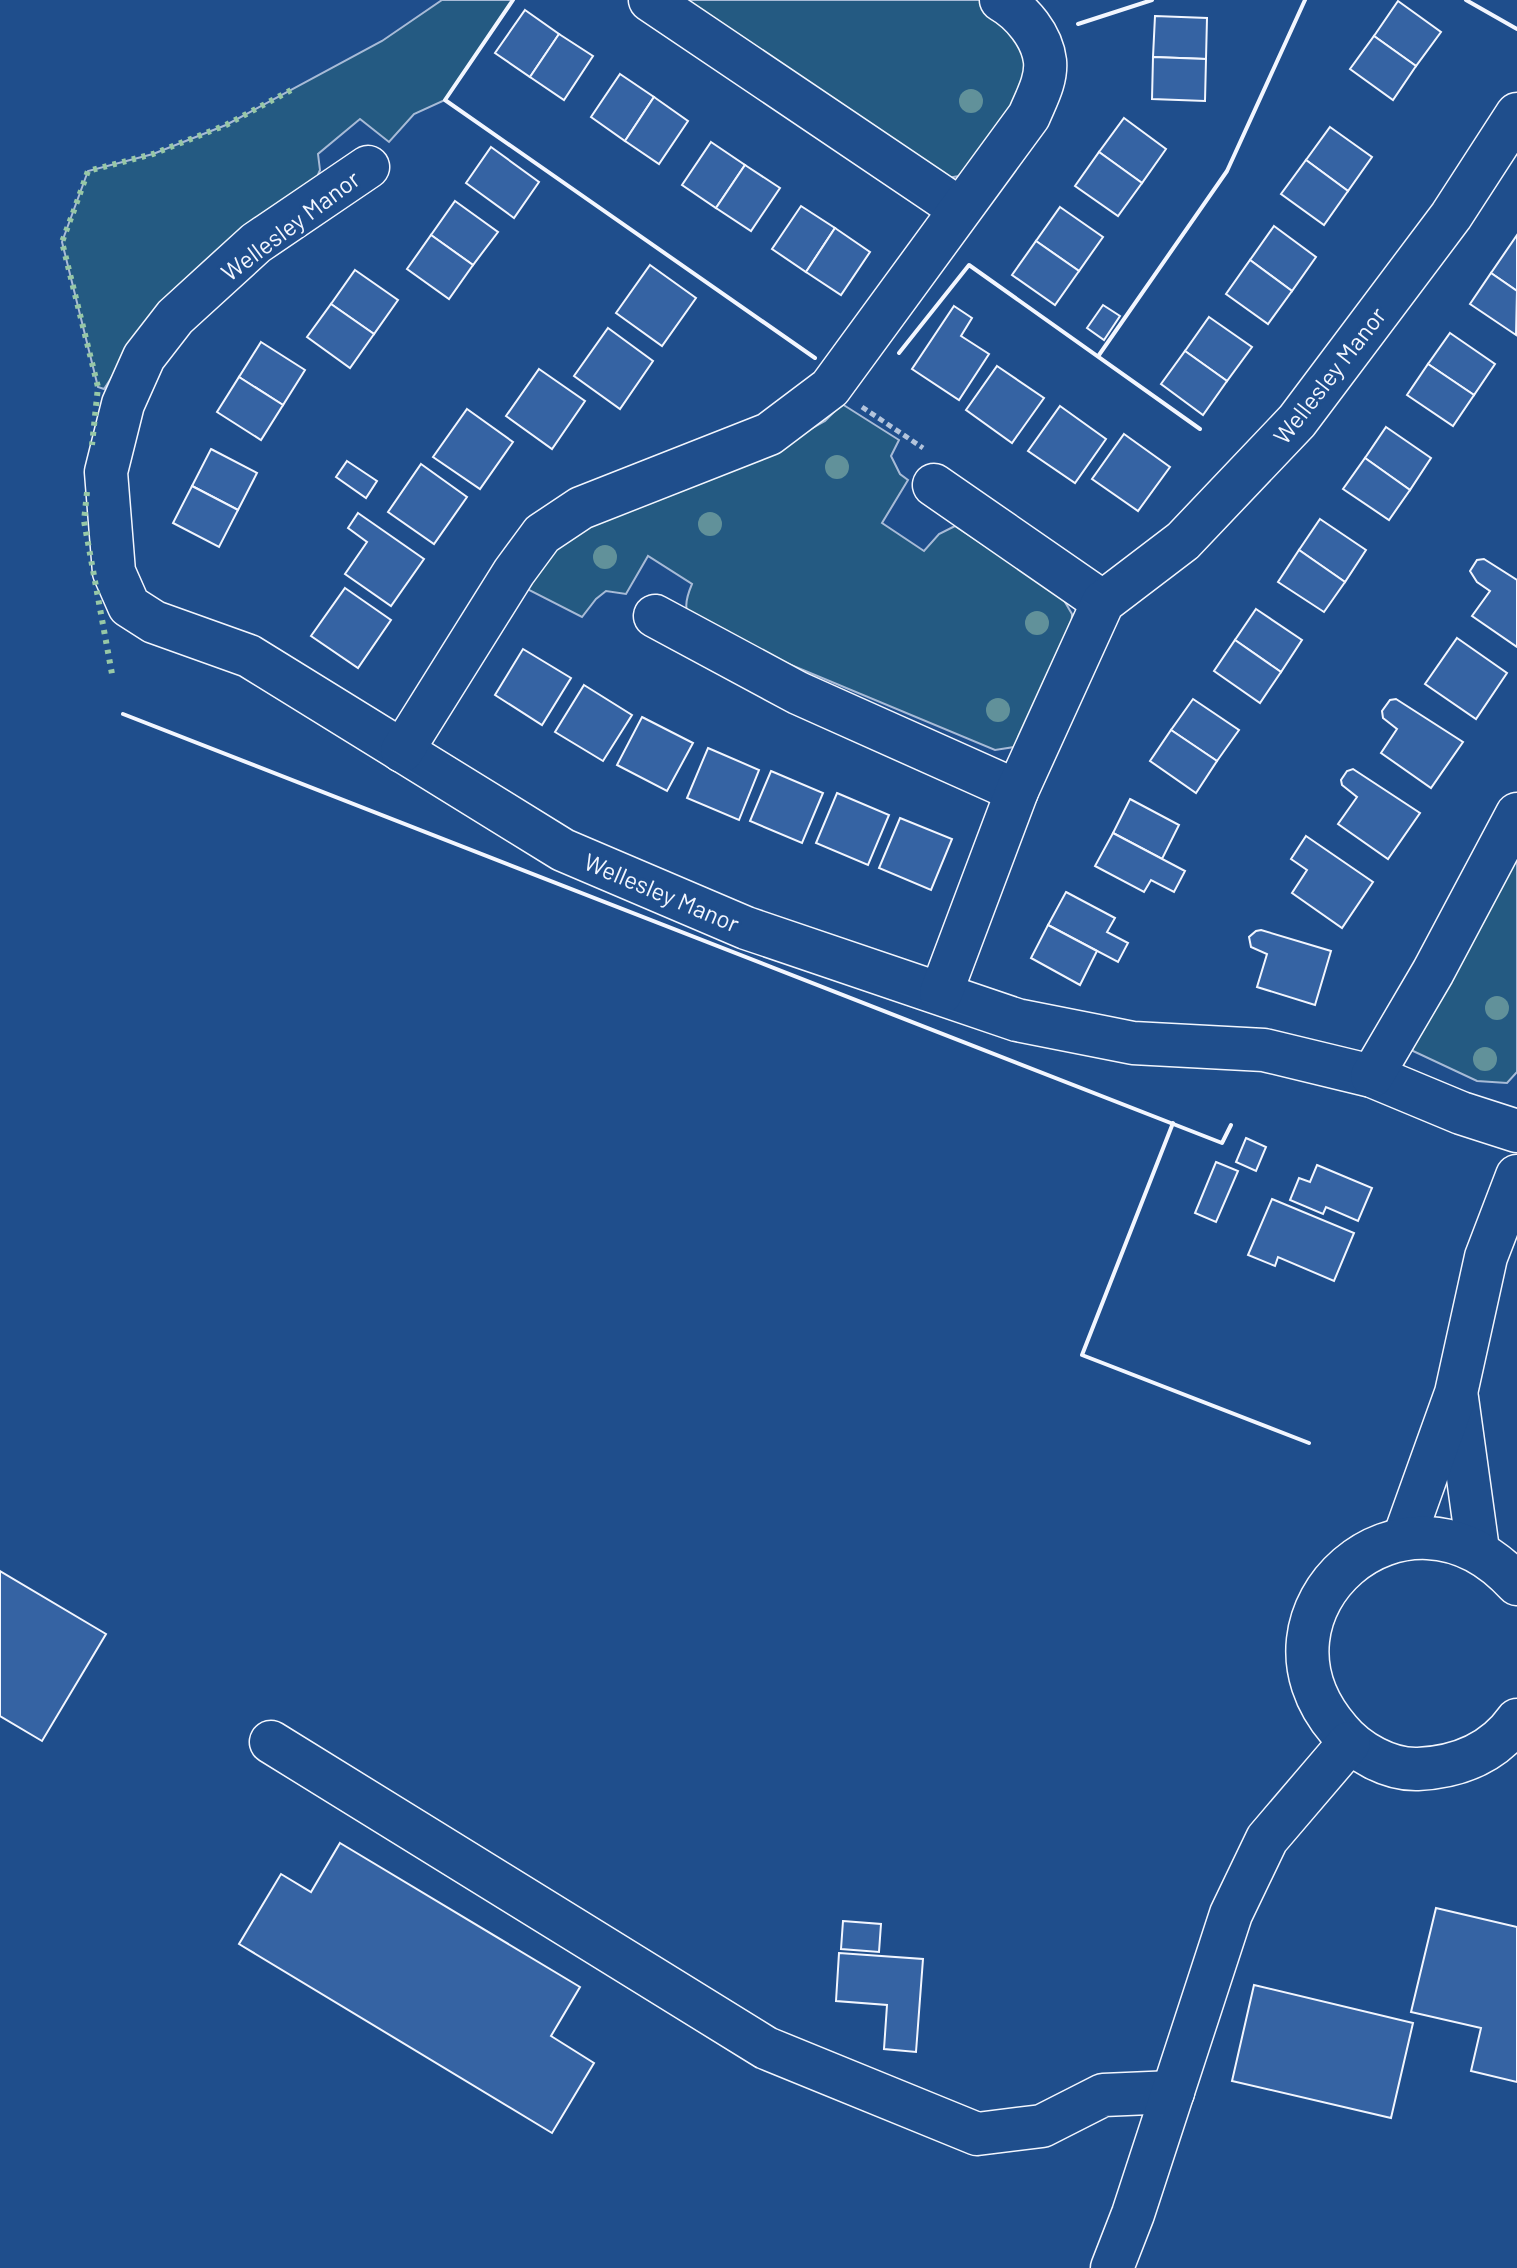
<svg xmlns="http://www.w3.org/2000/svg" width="1517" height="2268" viewBox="0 0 1517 2268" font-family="Barlow,sans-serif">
<rect width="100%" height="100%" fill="#1f4e8c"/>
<!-- green -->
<g fill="#245a82" stroke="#a8bbd7" stroke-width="2">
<polygon points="442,0 513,0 445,100 414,114 389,142 360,119 318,154 320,170 314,184 144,328 104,389 98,387 62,242 88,171 153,154 226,125 382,41"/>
<path d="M680,0h302c10,8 26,18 32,29 37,63 -17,101 -55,147l-17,3z"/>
<path d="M842,404l57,36 -8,16 9,18 8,6 -26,43 42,28 15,-17 16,-8 107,71 10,17 -1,24 -57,109 -19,3 -288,-120c-22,-16 -26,-20 -15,-46l-44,-28 -22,38 -20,-3 -10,8 -14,18 -55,-28 32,-44 36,-29 187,-71 43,-24z"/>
<polygon points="1517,857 1517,1072 1507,1083 1477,1081 1413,1051 1410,1042"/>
</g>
<!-- building -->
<g fill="#3563a3" stroke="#f2f6ff" stroke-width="2">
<polygon points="1398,1 1441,32 1416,66 1374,36"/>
<polygon points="525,10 559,34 530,77 495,53"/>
<polygon points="1155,16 1207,18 1206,59 1153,57"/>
<polygon points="559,34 593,56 564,100 530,77"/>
<polygon points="1374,36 1416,66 1393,100 1350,69"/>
<polygon points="1153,57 1206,59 1205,101 1152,99"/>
<polygon points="620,74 654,97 625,141 591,117"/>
<polygon points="654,97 688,121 659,164 625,141"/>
<polygon points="1124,118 1166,149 1142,183 1099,152"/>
<polygon points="1330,127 1372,157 1348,191 1306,160"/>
<polygon points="711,142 745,165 716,208 682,185"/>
<polygon points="491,147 539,182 514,218 466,183"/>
<polygon points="1099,152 1142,183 1118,216 1075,186"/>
<polygon points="1306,160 1348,191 1324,225 1281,194"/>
<polygon points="745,165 780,188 751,231 716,208"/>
<polygon points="455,201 498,232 473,265 431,235"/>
<polygon points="801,206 835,228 806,272 772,249"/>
<polygon points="1060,207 1103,237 1079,271 1036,241"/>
<polygon points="1274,226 1316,257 1292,291 1250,260"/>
<polygon points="835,228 870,252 841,295 806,272"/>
<polygon points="431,235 473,265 449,299 407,269"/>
<polygon points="1517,235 1517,291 1491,273"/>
<polygon points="1036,241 1079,271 1055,305 1012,275"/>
<polygon points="1250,260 1292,291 1268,324 1226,294"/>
<polygon points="650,265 696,298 662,346 616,313"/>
<polygon points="355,270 398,300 374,334 331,304"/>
<polygon points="1491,273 1517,291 1516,335 1470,304"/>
<polygon points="331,304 374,334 350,368 307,337"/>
<polygon points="1103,305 1120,316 1104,340 1087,328"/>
<polygon points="954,306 972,318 961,336 989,354 959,400 912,369"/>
<polygon points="1209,317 1252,347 1227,381 1185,351"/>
<polygon points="608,328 653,361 620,409 574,376"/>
<polygon points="1450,333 1495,364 1474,395 1428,364"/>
<polygon points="261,342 305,370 283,405 239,377"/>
<polygon points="1185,351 1227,381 1203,415 1161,384"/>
<polygon points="1428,364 1474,395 1453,426 1407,395"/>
<polygon points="997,366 1044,398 1012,443 966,410"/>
<polygon points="539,369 585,401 552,449 506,416"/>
<polygon points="239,377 283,405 261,440 217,412"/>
<polygon points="1060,406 1106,439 1075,483 1028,451"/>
<polygon points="467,409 513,442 480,489 433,457"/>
<polygon points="1386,427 1431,458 1410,490 1365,458"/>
<polygon points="1124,434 1170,467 1138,511 1092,479"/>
<polygon points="211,449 257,473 238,510 192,486"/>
<polygon points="1365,458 1410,490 1389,520 1343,489"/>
<polygon points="347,461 377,481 366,498 336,477"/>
<polygon points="421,464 467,497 434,544 388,512"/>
<polygon points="192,486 238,510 219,547 173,523"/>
<polygon points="358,513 424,559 391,606 345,574 367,542 348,528"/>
<polygon points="1320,519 1366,550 1345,582 1299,550"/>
<polygon points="1299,550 1345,582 1324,612 1278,582"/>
<polygon points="1484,559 1517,580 1517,647 1472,616 1490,591 1477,582 1470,571 1477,560"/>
<polygon points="345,588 391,620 358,668 311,636"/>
<polygon points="1256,609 1302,640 1281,672 1235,640"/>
<polygon points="1457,638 1507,673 1476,719 1425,684"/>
<polygon points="1235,640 1281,672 1260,703 1214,671"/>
<polygon points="523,649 571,678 542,725 495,695"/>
<polygon points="584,685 632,715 603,761 555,732"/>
<polygon points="1193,699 1239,730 1217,761 1171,730"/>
<polygon points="1396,699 1463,742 1431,788 1381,753 1397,729 1383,718 1382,711 1390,700"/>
<polygon points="642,717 693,743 667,791 617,765"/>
<polygon points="1171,730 1217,761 1196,793 1150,761"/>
<polygon points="708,748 759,770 739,820 687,798"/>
<polygon points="1353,769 1420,813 1388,859 1338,824 1357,797 1342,785 1341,780 1347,771"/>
<polygon points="771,771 823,793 802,843 750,821"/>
<polygon points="837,793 889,815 868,865 816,843"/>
<polygon points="1130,799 1179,825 1162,859 1113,833"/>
<polygon points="900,818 952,839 931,890 879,868"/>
<polygon points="1113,833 1185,871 1174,892 1151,880 1144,892 1095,866"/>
<polygon points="1306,836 1373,882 1342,928 1292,893 1307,870 1291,859"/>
<polygon points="1066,892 1115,918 1107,932 1128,943 1118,962 1048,925"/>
<polygon points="1048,925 1097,951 1080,985 1031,958"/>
<polygon points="1261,930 1331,951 1315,1005 1257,987 1267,954 1251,947 1249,937 1256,931"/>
<polygon points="1246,1138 1266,1147 1256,1171 1236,1162"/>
<polygon points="1216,1162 1238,1171 1216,1222 1195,1213"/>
<polygon points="1317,1165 1372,1188 1358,1221 1326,1207 1323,1214 1290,1200 1299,1178 1310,1182"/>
<polygon points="1272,1199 1354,1233 1334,1281 1278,1257 1275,1266 1248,1255"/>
<polygon points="0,1571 106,1634 42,1741 0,1716"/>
<polygon points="340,1843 580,1987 551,2036 594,2063 552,2133 239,1944 281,1874 311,1892"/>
<polygon points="1436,1908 1517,1927 1517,2082 1471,2071 1481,2028 1411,2012"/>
<polygon points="843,1921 881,1924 879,1952 841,1949"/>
<polygon points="839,1953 923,1959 916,2052 884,2049 887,2005 836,2001"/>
<polygon points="1254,1985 1413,2023 1391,2118 1232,2081"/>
</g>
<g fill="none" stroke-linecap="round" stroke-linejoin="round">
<defs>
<g id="minor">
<polyline points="650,0 960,209"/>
<polyline points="368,167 256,243 175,317 144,357 123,404 106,472 114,572 129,606 154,622 249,656 563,850 746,928 1017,1020 1133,1043 1264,1050 1372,1076 1461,1113 1517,1131"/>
<polyline points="934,485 1103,602"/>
<polyline points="655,616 798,693 1017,791"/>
<path d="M402,751l112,-179 28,-38 39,-26 188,-74 61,-46 199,-272c7,-17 18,-36 16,-55 -3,-25 -23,-49 -44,-61"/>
<polyline points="941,993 1017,791 1103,602 1183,541 1297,421 1451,216 1517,114"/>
<polyline points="1372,1076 1433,972 1517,814"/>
<polyline points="1457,1398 1478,1550"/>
<polyline points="1404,1538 1456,1393 1486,1257 1517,1176"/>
<path d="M1517,1584c-112,-124 -280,28 -178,146 18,22 50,40 79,39 40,-2 75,-15 99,-49"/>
<polyline points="271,1742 766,2048 977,2134 1042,2126 1103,2095 1173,2092"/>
<polyline points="1112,2268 1133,2214 1231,1914 1267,1839 1349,1743"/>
</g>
</defs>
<!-- minor casing -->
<use href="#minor" stroke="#f2f6ff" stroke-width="45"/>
<!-- path -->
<polyline stroke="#b3c4dc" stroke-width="5" stroke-dasharray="6 4" stroke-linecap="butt" points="862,407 923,448"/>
<!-- minor -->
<use href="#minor" stroke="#1f4e8c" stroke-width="42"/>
<!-- hedge -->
<g stroke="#97c8a6" stroke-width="6" stroke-dasharray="4 6" stroke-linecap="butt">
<polyline points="73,213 88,171 153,154 226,125 293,89"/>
<polyline points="71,218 62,242 98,387 92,445"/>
<polyline points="87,492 84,521 112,674"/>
</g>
<!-- wall -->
<g stroke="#f2f6ff" stroke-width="4">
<polyline points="513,0 445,100 815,358"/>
<polyline points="1466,0 1517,29"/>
<polyline points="1078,24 1152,0"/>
<polyline points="899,353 969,265 1200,429"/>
<polyline points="1099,355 1227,171 1305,0"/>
<polyline points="123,714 1222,1143 1231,1125"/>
<polyline points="1173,1123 1082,1355 1309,1443"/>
</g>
</g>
<!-- trees -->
<g fill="#61919a">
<circle cx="971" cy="101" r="12"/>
<circle cx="837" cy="467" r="12"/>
<circle cx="710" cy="524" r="12"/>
<circle cx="605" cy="557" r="12"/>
<circle cx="1037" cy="623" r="12"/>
<circle cx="998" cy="710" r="12"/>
<circle cx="1497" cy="1008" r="12"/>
<circle cx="1485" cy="1059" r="12"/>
</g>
<g text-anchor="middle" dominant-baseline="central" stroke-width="6" stroke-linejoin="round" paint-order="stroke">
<!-- street labels -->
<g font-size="24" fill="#f2f6ff" stroke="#1f4e8c">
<text transform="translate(290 225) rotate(-37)">Wellesley Manor</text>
<text transform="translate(1329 375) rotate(-52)">Wellesley Manor</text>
<text transform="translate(662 892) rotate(23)">Wellesley Manor</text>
</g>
</g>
</svg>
